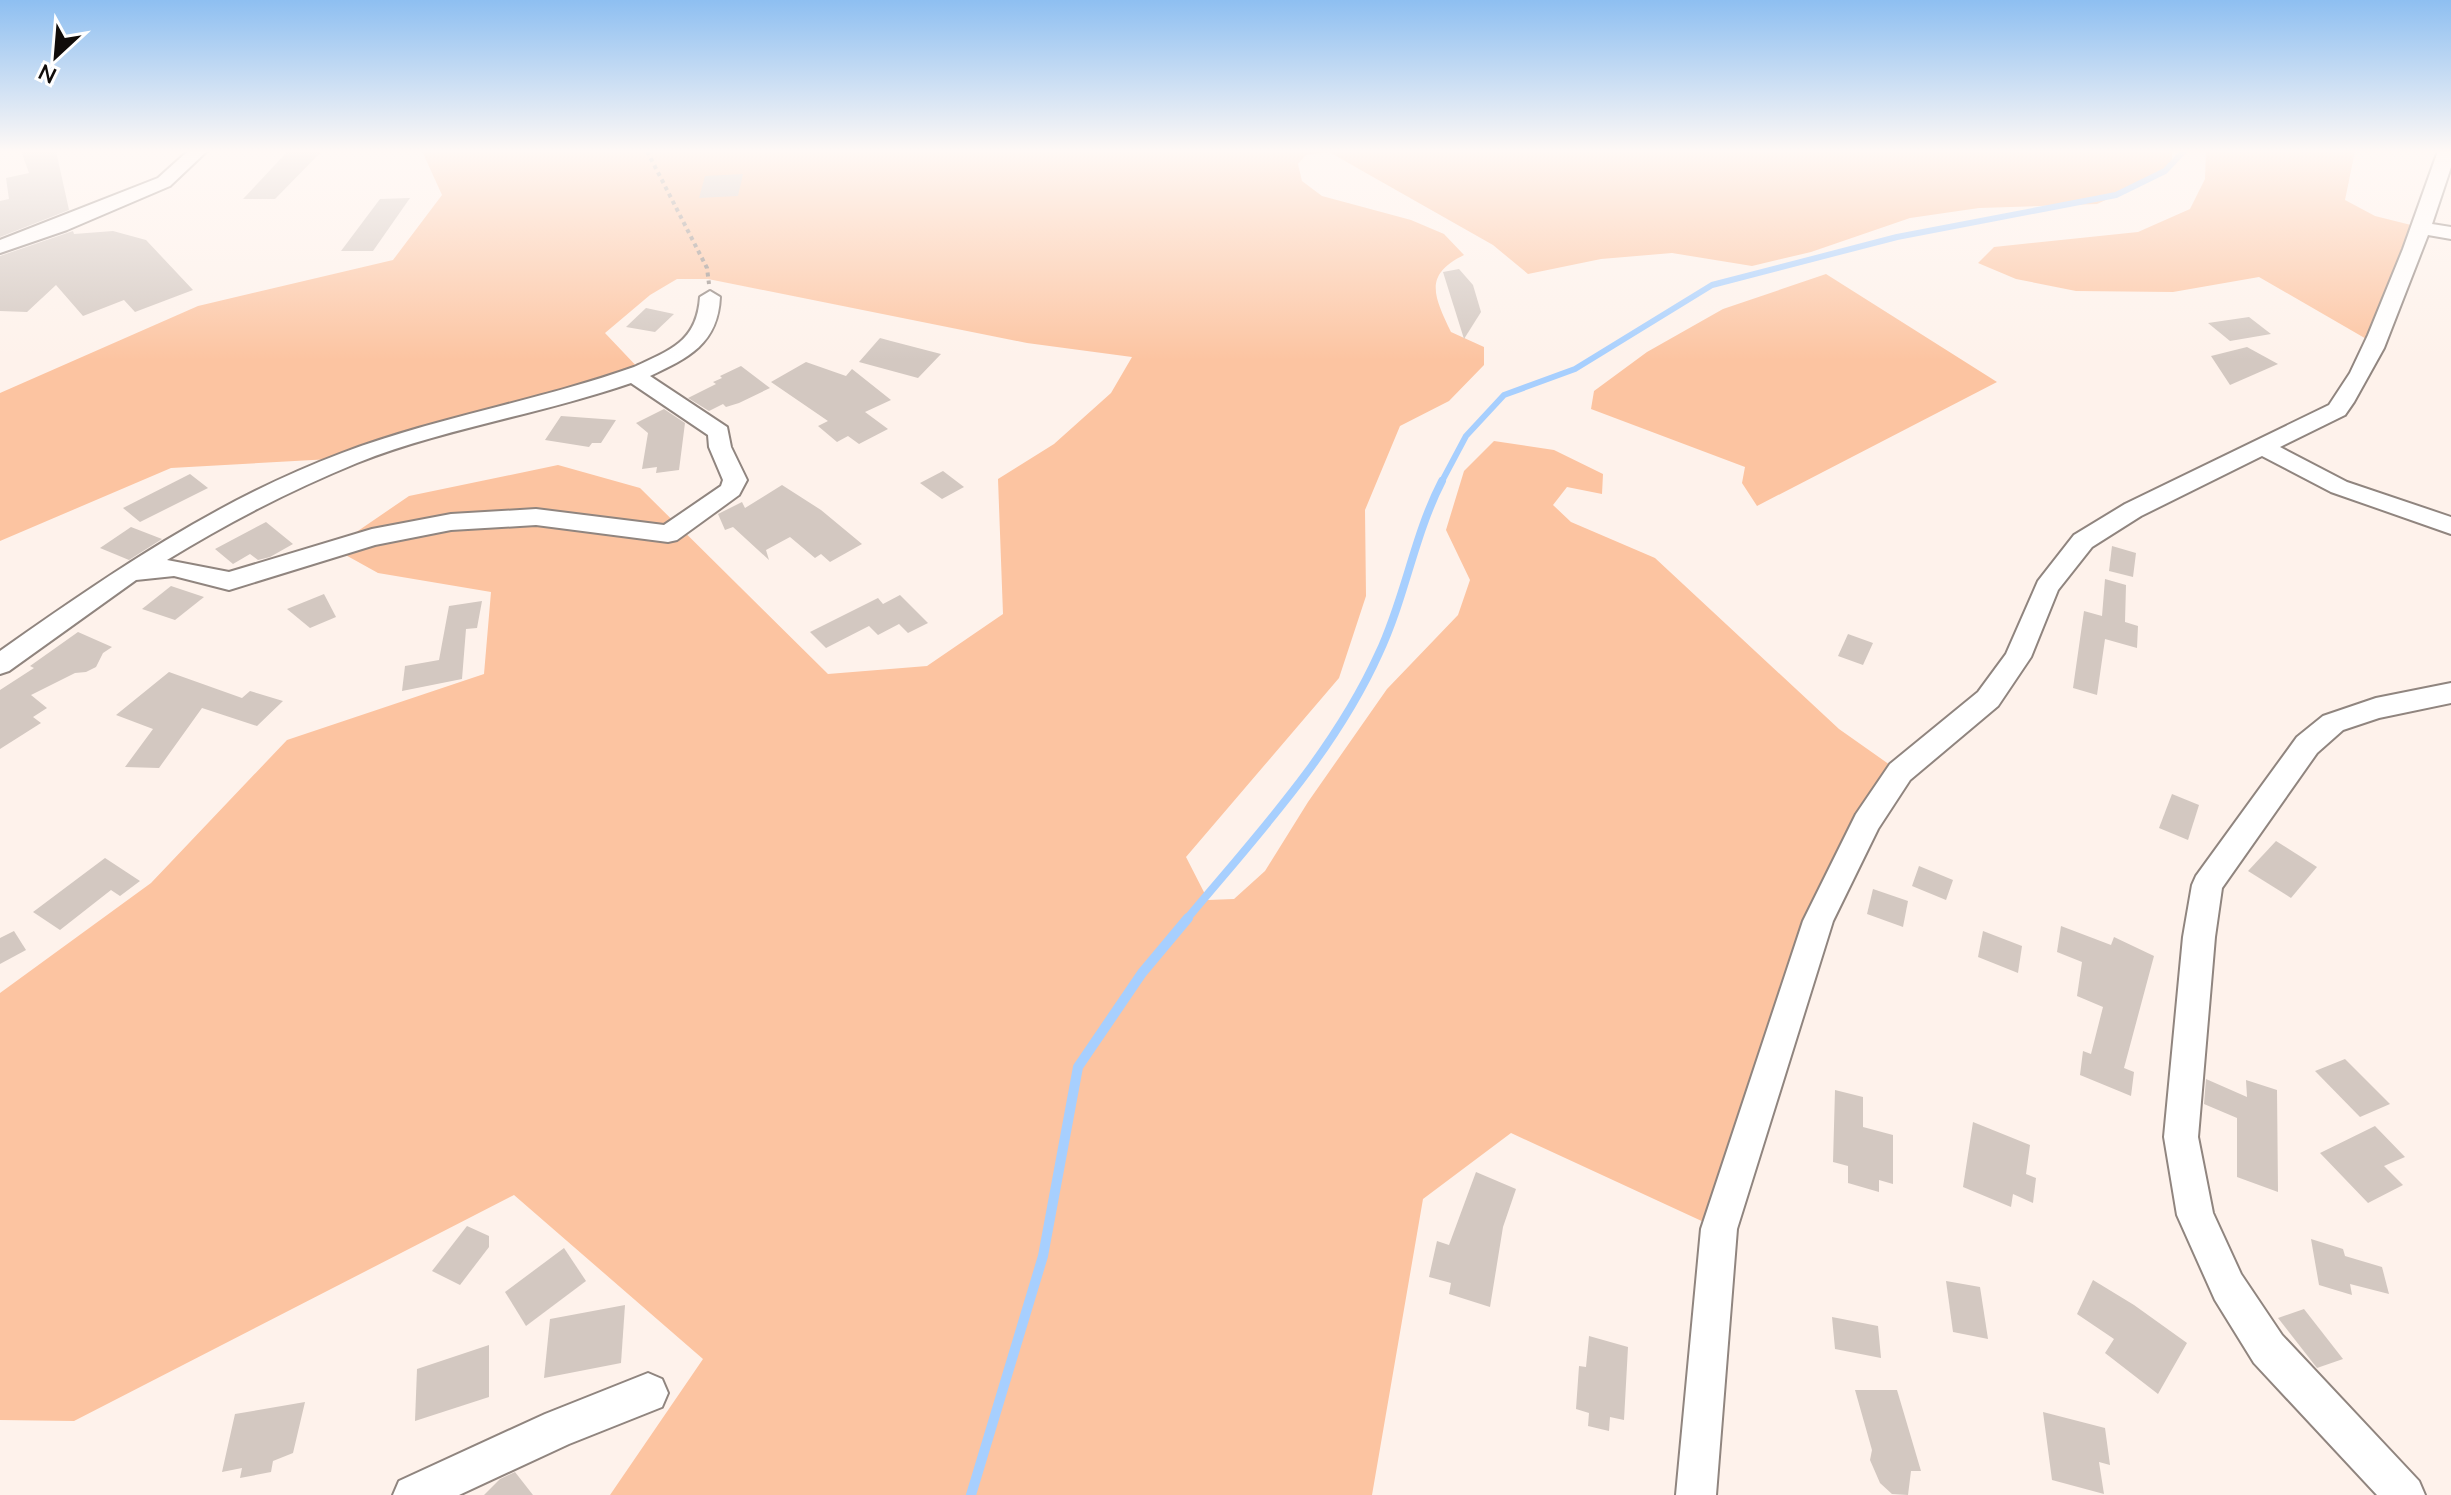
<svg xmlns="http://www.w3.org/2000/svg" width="2451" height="1495" viewBox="0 0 2451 1495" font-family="Mulish,sans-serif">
<rect width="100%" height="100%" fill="#fef2eb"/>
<!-- green -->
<g fill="#fcc4a1">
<path d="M422,151h1750v12l-16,14 -59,27 -118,4 -69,10 -99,34 -59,14 -80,-13 -71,6 -73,15 -35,-29 -164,-93 -23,3 -8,9 4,17 20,15 89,24 33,14 20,21c-41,20 -30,41 -13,77l33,15v18l-35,36 -49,25 -35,84 1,86 -27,82 -153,179 22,43 26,-1 31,-28 43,-69 79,-113 71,-74 12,-35 -24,-50 18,-59 30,-30 60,9 49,24 -1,20 -35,-7 -14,18 18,17 84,36 184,171 61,43 -34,50 -147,407 -208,-96 -88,66 -51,296h-762l93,-136 -189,-164 -440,226 -74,-1v-427l151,-110 136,-143 197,-66 7,-82 -113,-19 -45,-25 76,-52 149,-31 82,23 188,186 99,-8 76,-52 -5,-135 56,-35 57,-51 21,-36 -105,-14 -319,-64h-31l-27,16 -45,38 37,39 -293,86 -178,10 -171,73v-148l198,-87 195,-46 49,-65z"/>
<polygon points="2206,151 2355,151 2345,200 2375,216 2423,228 2375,344 2259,277 2173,292 2076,291 2016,279 1978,263 1994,247 2138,232 2190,209 2205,179"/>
<polygon points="1826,274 1997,382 1757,506 1742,483 1745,467 1591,409 1594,391 1647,352 1723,309"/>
</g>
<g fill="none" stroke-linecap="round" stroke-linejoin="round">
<!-- stream-far2 -->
<polyline stroke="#a7cffe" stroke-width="6" points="1441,483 1466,436 1504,395 1575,369 1712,285 1897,237 2116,195 2165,171 2184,151"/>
<!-- stream-far1 -->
<path stroke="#a7cffe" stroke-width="8" d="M1186,920c70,-84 148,-167 193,-267 26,-55 35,-118 63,-172"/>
<!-- stream -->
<polyline stroke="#a7cffe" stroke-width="10" points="971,1495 1043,1256 1078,1067 1142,973 1188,918"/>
</g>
<!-- building -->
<g fill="#d3c8c1">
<polygon points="21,151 56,151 69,210 0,237 0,201 9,199 6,178 29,173"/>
<polygon points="288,151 322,151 275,199 243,199"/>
<polygon points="743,174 738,196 699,198 705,176"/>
<polygon points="410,198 373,251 341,251 380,199"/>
<polygon points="73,231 74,234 113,231 146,240 193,290 135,312 124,300 83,316 56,285 27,312 0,311 0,256"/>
<polygon points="1459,269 1473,285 1481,312 1464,339 1443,272"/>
<polygon points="646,308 674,314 655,332 626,327"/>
<polygon points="2249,317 2271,334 2230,341 2208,323"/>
<polygon points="880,338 891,341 941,354 918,378 859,362"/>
<polygon points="2247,347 2278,364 2230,385 2211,356"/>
<polygon points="806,362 846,376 852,369 891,400 865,412 888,429 859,444 848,436 837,442 818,426 828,421 771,382"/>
<polygon points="741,366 770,388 739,403 726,407 723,404 709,411 688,398 716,384 713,382 722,378 720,376"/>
<polygon points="664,409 685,423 679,470 656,473 657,467 642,469 648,433 636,423"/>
<polygon points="561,416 616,420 601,443 592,443 589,447 545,440"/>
<polygon points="943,471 964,487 942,499 920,483"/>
<polygon points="190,474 208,488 140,522 123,508"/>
<polygon points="782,485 821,510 862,544 830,562 821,554 815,558 790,537 766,550 769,560 733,527 725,530 718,514 742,502 745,508"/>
<polygon points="266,522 293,544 270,557 258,560 250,554 233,564 215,549"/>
<polygon points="131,527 162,539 129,560 100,548"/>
<polygon points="2112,546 2136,553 2133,577 2109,571"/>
<polygon points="2105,579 2126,585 2125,622 2138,626 2137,648 2105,639 2097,695 2073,688 2084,611 2102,616"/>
<polygon points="171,586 204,597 175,620 142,609"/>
<polygon points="324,594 336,617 310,628 287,609"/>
<polygon points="900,595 928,623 908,633 899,624 878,635 869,626 826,648 810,632 878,598 883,604"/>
<polygon points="482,601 477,628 466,629 462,679 402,691 405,666 439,660 449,606"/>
<polygon points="78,632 112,647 103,653 96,667 86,672 75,673 31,695 47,708 33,717 41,723 0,749 0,690 34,668 30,666"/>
<polygon points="1848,634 1873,643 1863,665 1838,656"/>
<polygon points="169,672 242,698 250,691 283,701 257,726 202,708 159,768 125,767 153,729 116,715"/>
<polygon points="2172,794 2199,805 2188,840 2159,828"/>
<polygon points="2276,841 2317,867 2291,898 2248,871"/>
<polygon points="105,858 140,881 120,896 111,890 60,930 33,912"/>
<polygon points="1919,866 1953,880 1946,900 1912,886"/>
<polygon points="1873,889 1908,901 1903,927 1867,914"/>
<polygon points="2061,926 2111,945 2114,937 2154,956 2124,1068 2134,1072 2131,1096 2080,1075 2083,1051 2091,1054 2103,1007 2077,996 2082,962 2057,952"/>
<polygon points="14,931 26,950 0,964 0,938"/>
<polygon points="1983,931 2022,946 2018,973 1978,957"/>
<polygon points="2345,1059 2390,1104 2360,1117 2315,1071"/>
<polygon points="2206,1079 2247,1097 2246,1080 2277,1090 2278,1192 2237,1177 2237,1118 2204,1104"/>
<polygon points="1835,1090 1863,1097 1863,1127 1893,1135 1893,1184 1879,1180 1879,1192 1848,1183 1848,1166 1833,1162"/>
<polygon points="1973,1122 2030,1145 2026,1174 2036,1178 2033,1203 2013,1194 2011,1207 1963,1187"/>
<polygon points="2375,1126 2405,1157 2384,1166 2403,1185 2368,1203 2320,1153"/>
<polygon points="1476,1172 1516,1189 1503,1227 1490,1307 1449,1294 1451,1283 1429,1277 1437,1241 1449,1245"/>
<polygon points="467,1226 489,1236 489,1247 460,1285 432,1271"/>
<polygon points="2311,1239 2343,1249 2345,1256 2382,1267 2389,1294 2350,1284 2352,1295 2319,1285"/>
<polygon points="564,1248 586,1281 526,1326 505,1292"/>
<polygon points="2093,1280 2134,1305 2187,1343 2158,1394 2105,1353 2114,1339 2077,1314"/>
<polygon points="1946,1281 1980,1287 1988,1339 1953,1332"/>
<polygon points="625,1305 621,1363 544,1378 550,1319"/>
<polygon points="2304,1309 2343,1359 2317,1368 2278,1318"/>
<polygon points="1832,1317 1878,1326 1881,1358 1835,1349"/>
<polygon points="1589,1336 1628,1347 1624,1420 1610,1417 1609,1431 1588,1426 1589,1413 1576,1409 1579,1366 1586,1367"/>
<polygon points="489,1345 489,1397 415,1421 417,1369"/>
<polygon points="1855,1390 1897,1390 1921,1471 1911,1471 1908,1495 1892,1494 1880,1483 1870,1460 1872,1450"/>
<polygon points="305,1402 293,1453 273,1461 271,1472 240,1478 242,1468 222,1472 235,1414"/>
<polygon points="2043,1412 2105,1428 2110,1465 2099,1462 2104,1494 2052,1480"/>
<polygon points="515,1472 533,1495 484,1495 500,1479"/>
</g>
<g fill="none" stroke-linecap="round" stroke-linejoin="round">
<defs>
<g id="minor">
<polygon points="188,151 207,151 170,186 67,230 0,253 0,240 158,178"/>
<polygon points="2438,151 2451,151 2451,167 2432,224 2451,227 2451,239 2428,235 2384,348 2354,402 2345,415 2280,447 2347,482 2451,517 2451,534 2331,492 2262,456 2141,516 2092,547 2058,590 2031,657 1998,706 1910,780 1878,829 1833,921 1737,1229 1716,1495 1676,1495 1701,1229 1803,921 1856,814 1890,764 1978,692 2006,654 2038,581 2074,535 2125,504 2329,405 2350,373 2368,335 2403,249"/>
<path d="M710,291l10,6c-2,47 -32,61 -70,79l77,51 4,20 16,33 -8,15 -62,45 -9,2 -132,-17 -85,5 -76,15 -146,45 -55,-14 -38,4 -127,91 -9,3v-23c109,-77 217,-151 342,-198 95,-36 196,-52 292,-86 36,-17 63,-25 66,-70zM631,383l77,52 1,12 14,33 -2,6 -57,39 -128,-16 -85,5 -79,15 -143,43 -62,-12c60,-37 124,-70 190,-97 88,-35 185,-49 274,-80z"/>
<polygon points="2451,683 2451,703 2379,718 2343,730 2317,753 2222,888 2215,937 2198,1137 2213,1213 2241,1274 2282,1335 2419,1481 2425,1495 2377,1495 2254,1363 2215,1300 2177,1215 2164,1137 2183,937 2192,885 2196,876 2297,737 2323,716 2376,698"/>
<polygon points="648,1373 662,1379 668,1393 662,1407 569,1444 459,1495 393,1495 399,1481 545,1414"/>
</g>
</defs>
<!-- minor casing -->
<use href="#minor" stroke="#90857f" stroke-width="4"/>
<!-- path -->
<polyline stroke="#988f8a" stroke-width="4" stroke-dasharray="4 4" stroke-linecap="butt" points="647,151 707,268 709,284"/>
<!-- minor -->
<use href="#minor" fill="#fff" fill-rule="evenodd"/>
</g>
<!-- sky -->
<linearGradient id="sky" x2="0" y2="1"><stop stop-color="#8ebff1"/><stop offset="0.42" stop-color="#fff9f6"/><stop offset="1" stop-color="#fff9f6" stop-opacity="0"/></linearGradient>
<rect width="2451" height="360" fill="url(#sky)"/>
<!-- north arrow -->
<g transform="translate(56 56) rotate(206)" stroke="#ffffff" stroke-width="6" paint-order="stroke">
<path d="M0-6L14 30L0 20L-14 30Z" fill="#100c0a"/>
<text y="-12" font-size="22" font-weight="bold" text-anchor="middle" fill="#100c0a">N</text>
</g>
</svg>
